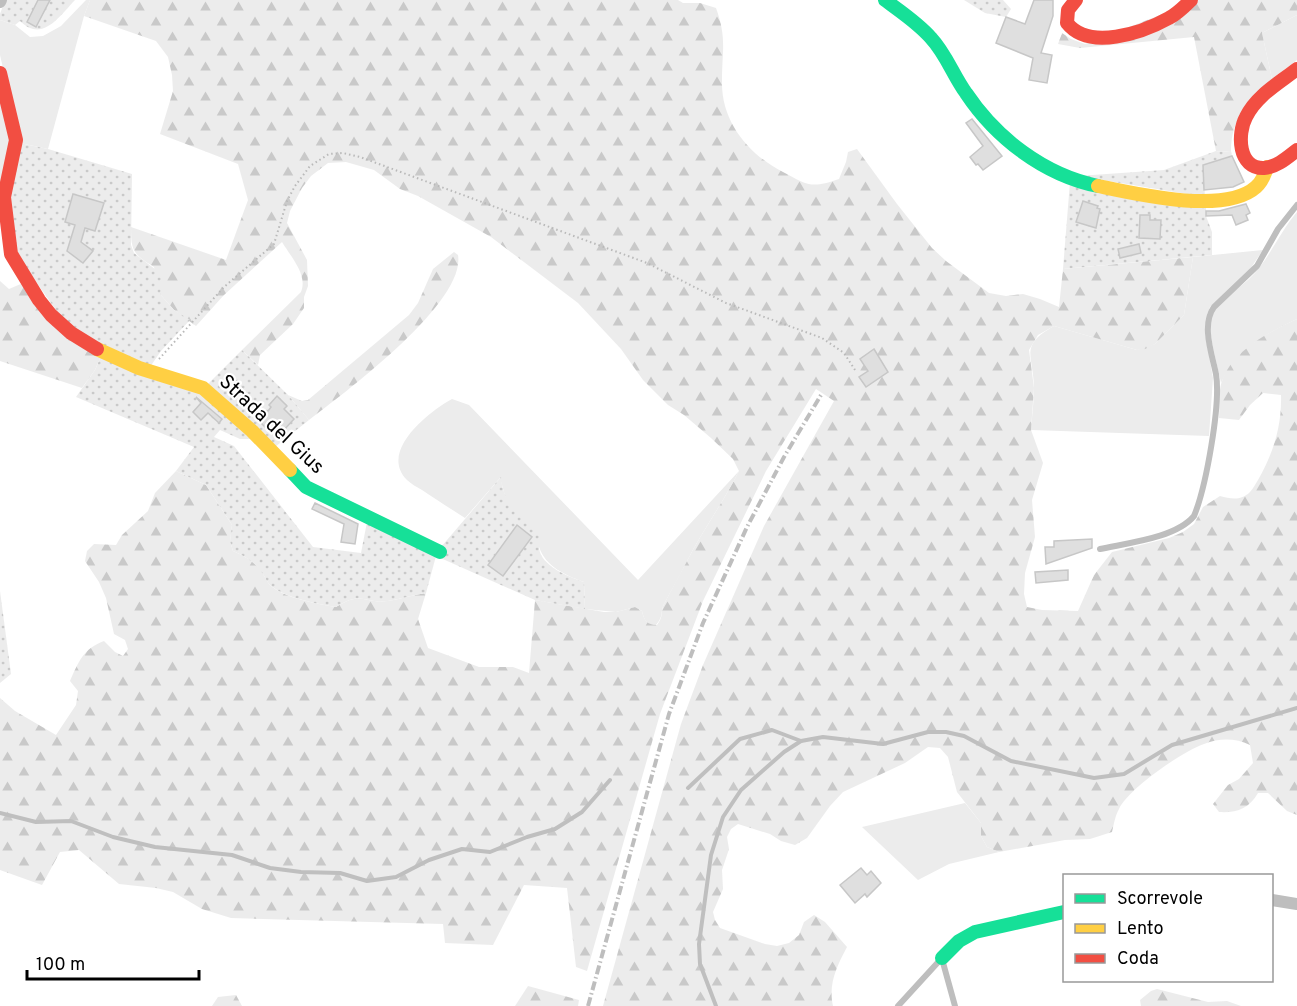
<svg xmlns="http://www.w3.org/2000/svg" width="1297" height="1006" viewBox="0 0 1297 1006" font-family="Overpass,sans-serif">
<defs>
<pattern id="forest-firs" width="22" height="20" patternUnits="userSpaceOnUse" patternTransform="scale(1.5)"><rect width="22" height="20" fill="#ececec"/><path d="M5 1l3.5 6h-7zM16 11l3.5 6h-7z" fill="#c9c9c9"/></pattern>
<pattern id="park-dots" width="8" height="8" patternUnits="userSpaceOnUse" patternTransform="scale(1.5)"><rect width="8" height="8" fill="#ececec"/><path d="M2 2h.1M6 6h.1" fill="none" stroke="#c9c9c9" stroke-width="1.8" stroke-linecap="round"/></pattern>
</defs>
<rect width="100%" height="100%" fill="#fff"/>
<!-- grass -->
<g fill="#ececec">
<polygon points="86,0 90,0 84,16 48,149 20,143 0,55 0,20 15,25 30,37 43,36 61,26"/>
<polygon points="1297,15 1297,60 1272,79 1262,33"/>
<polygon points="0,93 11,138 0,195"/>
<path d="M1297,212v107c-32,15 -61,31 -76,64 -3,-17 -13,-47 -10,-64 3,-16 26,-29 38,-40 20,-19 30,-46 48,-67z"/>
<path d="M1263,250l-15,22 -38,35 -4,10 -1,16 8,45 -4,58 -178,-6c1,-14 3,-29 3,-43 -1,-33 -15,-41 20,-61l83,24 18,-6 29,-29 9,-58z"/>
<path d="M452,399l17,6 169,175 101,-109c-16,32 -37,60 -53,92 -7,14 -15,28 -22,41 -4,8 0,12 -8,21 -9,0 -12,-5 -14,-14l-7,-4 -19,5 -31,-3 -1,-27c-19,-7 -38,-15 -45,-35l-33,-48 -6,-21 -35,40c-14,-9 -28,-18 -43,-28 -5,-3 -11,-6 -15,-10 -29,-29 23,-69 45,-81z"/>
<polygon points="965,803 981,823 981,836 987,847 999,852 949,864 918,880 862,827"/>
</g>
<!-- forest -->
<g fill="url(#forest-firs)">
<path d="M90,0h588l5,3h17l16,5c11,30 6,43 6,73 -1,40 26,73 61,91 24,13 28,17 56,7l7,-17 2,-10 9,-3 40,55 35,44 14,13 43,32 17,3 17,-2 17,5 19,8 4,-38 130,-12 -9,58 -29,29 -10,5 -8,1 -83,-24 -16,9 -9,15 5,38 -3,42 12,33 -11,37 3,37 -10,36 -1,21 3,13 15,3 36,1 16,-36 18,-23 57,-14 14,-6 11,-8 9,-17 17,-11c11,3 21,5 30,-4 3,-3 6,-9 8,-12 15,-26 24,-54 23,-85l-18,-2 -13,12 -11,15 -20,-2c1,-11 -1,-26 3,-37 11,-31 47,-49 75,-62v496l-10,-4 -19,-18h-10c-9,16 -22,20 -39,19l-6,-8 15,-19 11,-6 14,-16 -3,-18c-15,-7 -30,-7 -46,-1 -21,7 -76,45 -85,65 -4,7 -5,15 -7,23l-22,7 -25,1 -66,12 -12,-5 -6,-11v-13l-24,-31 -9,-35 -8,-9 -12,-1 -23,16 -62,29 -13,14 -23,32 -12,7 -14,-4 -11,-7 -32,-10 -7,5 -4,8 2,12 -7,21 1,19 -10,23 2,8 5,8 45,16 12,2 12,-3 10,-8 5,-13 10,-7 11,7 22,25c-10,19 -19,37 -14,59h-230l78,-282 22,-59 61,-139 70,-125 -18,-12 -50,82 -63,130 -43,113 -73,257 -11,-4 -9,-79 -43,-3 -31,60 -48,-2 -2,-19 -212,-6 -29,-9 -29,-17 -17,-4 -37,-4 -40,-34 -19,2 -18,33 -42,-15v-172l15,13 41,24 20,-30 2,-14 -8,-10c9,-20 13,-32 34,-40l11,11 8,4 5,-7 -3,-9 -11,-6 -8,-36 -7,-16 -14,-21 2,-10 7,-7 22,1 6,-10 26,-24 7,-18 21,-22 30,14 26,40 -2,16 3,10c11,5 19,9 27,18 4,5 6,12 10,16 13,13 49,19 66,22 26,-17 28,-3 52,-6 12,-2 25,-6 38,-8l-8,26 10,29 51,19h34l16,6 6,-73 69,12h12l19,-5 7,4c2,9 5,14 15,14 7,-9 3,-13 7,-21 7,-13 14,-27 22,-41 16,-32 37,-60 53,-92l-6,-12 -22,-21 -27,-23 -16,-10 -25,-25 -22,-31 -43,-46 -87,-66 -73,-41 -18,-7 -26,-19 -28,-8 -18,1 -17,13 -9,12 -12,23 -3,12 20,37 1,26 -4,11v11l-11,16 -33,31 -2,10 -16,-15 59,-58c7,-17 -10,-35 -19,-50l-58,53 -28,31 -22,-16 -14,-16 -6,-27c-21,-13 -23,-16 -23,-40l95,33 22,-60 -10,-36 -78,-30 13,-43 -1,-16 -4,-18 -12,-16 -72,-25z"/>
<path d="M1199,0h98v15l-35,18 10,46c-22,24 -41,37 -41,72l-10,1 -5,-1 -22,-114 -114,11 -22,-4 4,-11 9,6 14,5z"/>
<path d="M454,252l4,3c8,48 -114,138 -149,165l-21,-25 14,6 6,-1 101,-85 9,-12 15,-34z"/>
<polygon points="0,281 9,289 23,283 101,356 95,370 82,388 0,361"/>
<polygon points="528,986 579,1000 578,1006 515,1006"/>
<polygon points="1157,989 1208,1002 1227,1001 1241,1006 1141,1006 1140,1000 1151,991"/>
<polygon points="236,995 242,1006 212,1006 218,997"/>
</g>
<!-- park -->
<g fill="url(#park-dots)">
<path d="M5,0h70c-16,17 -33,43 -55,21l-5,4 -15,-5v-6z"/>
<polygon points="964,0 1003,0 1011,9 1006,17 985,13"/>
<polygon points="20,143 48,149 132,174 131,245 134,253 164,276 160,294 174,310 190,320 161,351 150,367 133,362 65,323 18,256 8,208"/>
<polygon points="1216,151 1221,152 1231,151 1232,156 1203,165 1205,197 1078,176 1164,170"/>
<polygon points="1070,182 1206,204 1206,216 1212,232 1212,255 1063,269"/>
<polygon points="242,350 288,395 309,420 275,447 207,385"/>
<path d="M101,356l101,34 51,49h-13l-20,-9 -6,7 20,9 79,101 48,6 6,-31 74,25 60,-70c2,28 21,41 42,57 -2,4 -4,10 -4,14 2,18 30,29 45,34l1,27 -50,-9 -99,-44 -10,37c-13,2 -26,6 -38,8 -24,3 -26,-11 -52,6 -17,-3 -52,-9 -66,-22 -4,-4 -6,-11 -10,-15 -8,-10 -16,-14 -27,-19l-3,-10 2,-16 -26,-40 -30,-14 18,-24 -118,-50 19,-27z"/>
<polygon points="0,591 11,674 0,683"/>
</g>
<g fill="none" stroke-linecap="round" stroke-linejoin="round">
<!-- stream -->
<g stroke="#bfbfbf" stroke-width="4">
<polyline points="688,788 740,739 772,730 801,741"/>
<polyline points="0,813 36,822 71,821 113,837 155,847 232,855 270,868 301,872 340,873 367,881 396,877 429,860 462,849 490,852 527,837 555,829 582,812 610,780"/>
<polyline points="716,1006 700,964 699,944 711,855 723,817 741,790 784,752 801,741 823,737 883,744 928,732 946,732 964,736 1011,761 1094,778 1124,774 1172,745 1297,708"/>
</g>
</g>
<!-- building -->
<g fill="#dfdfdf" stroke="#c7c7c7" stroke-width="1.5">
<polygon points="38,0 50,0 36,27 27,22"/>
<polygon points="1034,0 1053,0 1053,16 1041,53 1052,55 1047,83 1029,80 1033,58 996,43 1006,17 1025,24"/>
<polygon points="972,119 1002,156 983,170 978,164 976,165 970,157 983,146 966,123"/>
<polygon points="1232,156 1244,182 1233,187 1204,190 1203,165"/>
<polygon points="73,194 104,203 95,231 85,228 81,242 93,251 83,263 67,251 75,225 65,222"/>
<polygon points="1083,201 1098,206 1097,208 1100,209 1096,228 1076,222"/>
<polygon points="1246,204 1250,213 1246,215 1248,220 1236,225 1232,215 1206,216 1206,211 1219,211"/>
<polygon points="1140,215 1150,215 1150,220 1161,220 1160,239 1139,238"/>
<polygon points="1139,244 1141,253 1120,258 1118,249"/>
<polygon points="874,349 888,372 866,387 859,377 868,371 860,359"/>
<polygon points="277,396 287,406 284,409 294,419 283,431 276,424 269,431 260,422 271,407 269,405"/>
<polygon points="196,397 222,419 219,423 208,413 201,420 193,412 201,403"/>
<polygon points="315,503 358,524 355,544 341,542 344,524 312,509"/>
<polygon points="517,525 532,537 503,576 488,565"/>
<polygon points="1092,539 1092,548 1046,564 1045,547 1054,547 1054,541"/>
<polygon points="1068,570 1068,580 1036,583 1035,572"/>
<polygon points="861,868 867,875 871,871 881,883 867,897 865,894 855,903 840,885"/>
</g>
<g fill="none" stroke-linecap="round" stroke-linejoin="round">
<!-- path -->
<polyline stroke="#b9b9b9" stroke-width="2" stroke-dasharray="1.5 3" stroke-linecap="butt" points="159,359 224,287 274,244 287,201 295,186 310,166 329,154 343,153 360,157 647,263 726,303 822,338 844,353 855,370"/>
<!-- lane -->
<g stroke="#bebebe" stroke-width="6">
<path d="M1100,549c27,-6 76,-11 94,-33 12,-29 27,-112 22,-142 -4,-20 -15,-49 -2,-67l43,-41 21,-37 19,-24"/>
<polyline points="942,959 955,1006"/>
<polyline points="898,1006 941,959"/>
</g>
<!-- street -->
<g stroke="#bebebe" stroke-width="12">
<polyline points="0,2 1,0"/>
<polyline points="1272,900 1297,904"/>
</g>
<!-- fast -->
<g stroke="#16e098" stroke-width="14">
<path d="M885,0c16,12 33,23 46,38 15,16 22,37 35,55 30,45 78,82 132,93"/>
<polyline points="290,470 306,487 440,552"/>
<polyline points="942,958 959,941 975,932 1064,912"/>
</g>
<!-- slow -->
<g stroke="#ffcf43" stroke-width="14">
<path d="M1098,186c38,8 127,29 158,1 6,-5 9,-13 11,-20"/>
<polyline points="97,349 139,368 203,388 252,431 290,470"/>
</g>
<!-- jam -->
<g stroke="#f24e42" stroke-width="14">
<path d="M1076,0l-8,10 -1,13c22,28 75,10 102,-5 8,-4 15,-11 22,-18"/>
<path d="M1297,69c-18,14 -41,27 -51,48 -9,17 -8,52 18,51 13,-1 24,-11 33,-18"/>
<polyline points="0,73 16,140 4,197 11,254 39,300 51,315 71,333 97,349"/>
</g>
<!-- rail -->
<polyline stroke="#bebebe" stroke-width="4" stroke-dasharray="9 3 1.5 3" stroke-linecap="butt" points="588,1006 669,714 703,623 747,527 784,457 821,395"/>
</g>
<g text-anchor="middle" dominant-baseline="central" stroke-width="4.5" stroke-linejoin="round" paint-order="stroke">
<!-- street labels -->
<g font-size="20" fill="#000" stroke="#fff">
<text transform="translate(271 425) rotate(43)">Strada del Gius</text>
</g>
</g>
<!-- legend -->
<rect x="1063" y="874" width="210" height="108" fill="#ffffff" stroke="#999999" stroke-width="1.5"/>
<rect x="1075" y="894" width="30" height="9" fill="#16e098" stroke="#999999" stroke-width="1.5"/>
<text x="1117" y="904" font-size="18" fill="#000000">Scorrevole</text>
<rect x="1075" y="924" width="30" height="9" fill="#ffcf43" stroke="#999999" stroke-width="1.5"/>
<text x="1117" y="934" font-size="18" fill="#000000">Lento</text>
<rect x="1075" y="954" width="30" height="9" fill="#f24e42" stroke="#999999" stroke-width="1.5"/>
<text x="1117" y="964" font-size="18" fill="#000000">Coda</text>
<!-- scale -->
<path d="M27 970v9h172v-9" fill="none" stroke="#000000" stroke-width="3"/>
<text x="36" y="970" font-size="18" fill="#000000" stroke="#ffffff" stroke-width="4.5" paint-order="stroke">100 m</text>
</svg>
